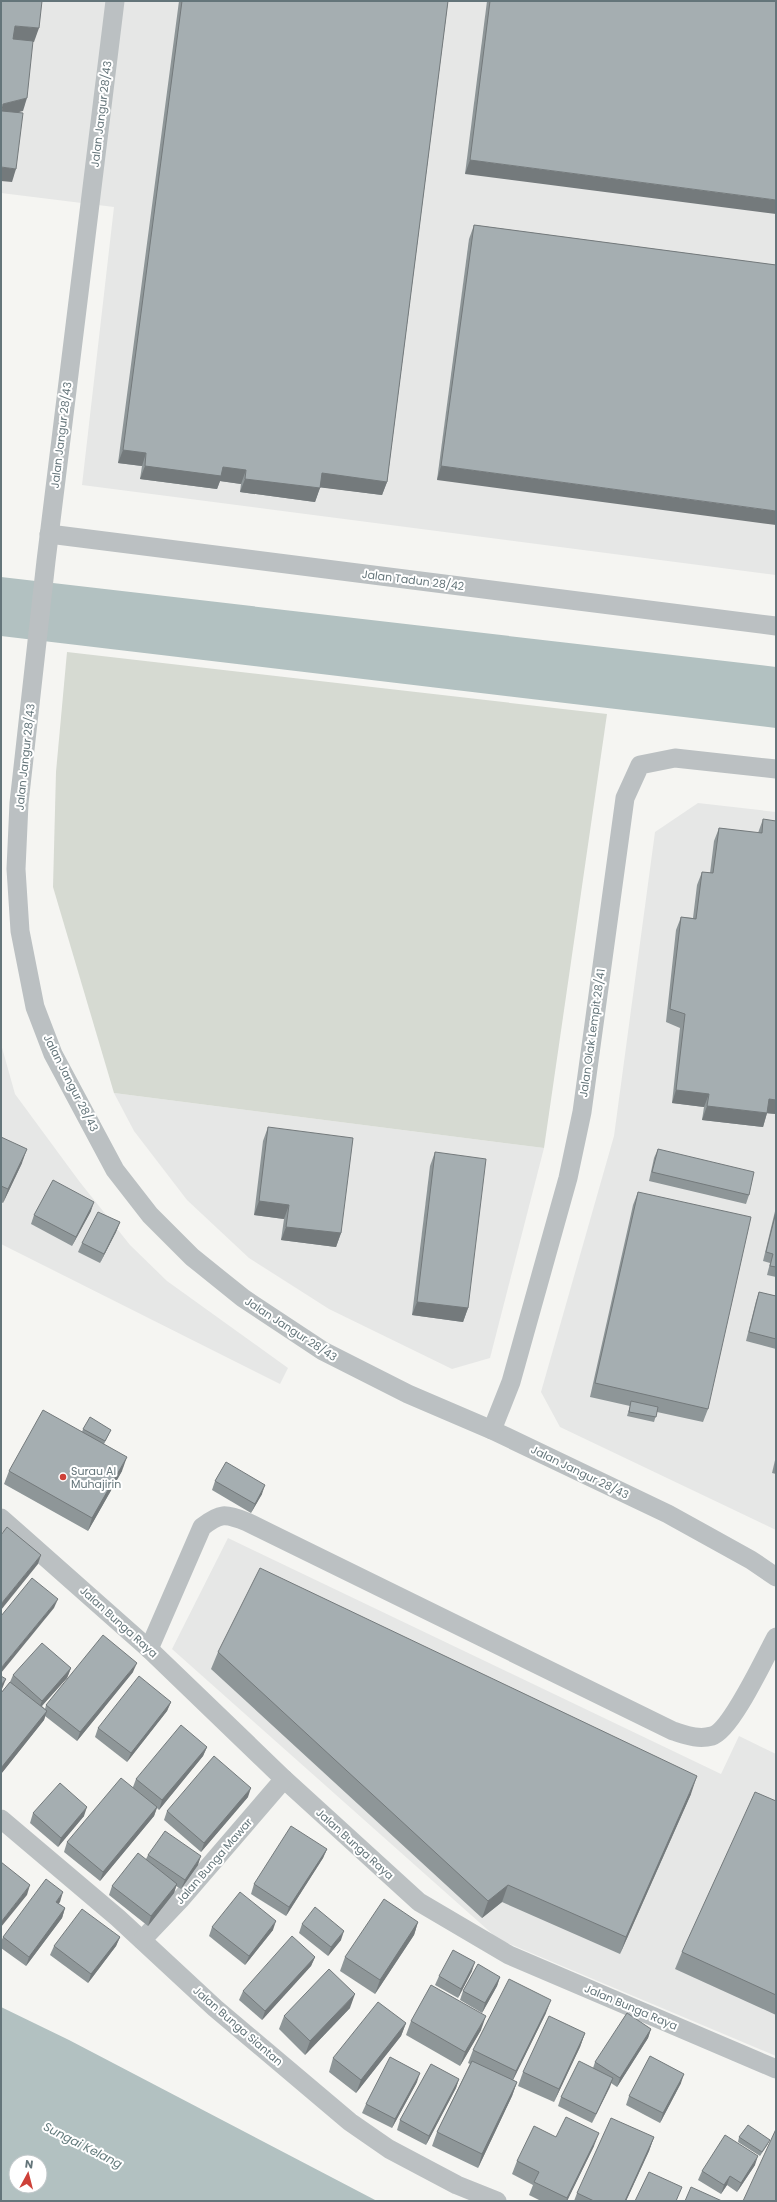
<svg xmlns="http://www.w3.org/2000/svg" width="777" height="2202" viewBox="0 0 777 2202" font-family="Poppins,sans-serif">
<rect width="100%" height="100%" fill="#f5f5f2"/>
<!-- built -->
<g fill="#e6e7e6">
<polygon points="1,1 776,1 776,575 82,485 114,207 1,193"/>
<polygon points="698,803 776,812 776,1530 560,1427 541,1392 614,1136 655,832"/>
<polygon points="1,1044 15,1094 79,1181 130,1245 167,1281 288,1368 280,1384 1,1244"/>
<polygon points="114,1093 544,1148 490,1358 452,1369 329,1309 249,1258 187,1200 134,1131"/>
<polygon points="228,1538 721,1774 739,1736 776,1754 776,2056 498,1939 172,1649"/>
</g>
<!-- green -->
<polygon fill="#d6dad2" points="67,652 607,714 544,1148 114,1093 53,887 56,772"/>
<!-- water -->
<g fill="#b2c1c1" fill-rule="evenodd">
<polygon points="1,577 776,667 776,728 1,636"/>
<path d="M1,2007l68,33 308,161h-376zM16,2162h24v24h-24z"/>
</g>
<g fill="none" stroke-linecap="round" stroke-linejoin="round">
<!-- street -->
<g stroke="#bbc0c2" stroke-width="19">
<polyline points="115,1 46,561 19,803 16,869 20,931 35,1007 53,1054 115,1170 150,1215 192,1257 243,1298 323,1351 408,1394 492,1430 668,1514 751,1560 776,1577"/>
<polyline points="49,534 776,626"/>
<polyline points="492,1430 511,1382 568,1178 582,1112 625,798 640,765 675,758 776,769"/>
<polyline points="1,1518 149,1649 284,1779 419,1902 509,1955 776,2069"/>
<path d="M149,1649l53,-122c18,-14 23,-14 45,-5l426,209c13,4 25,9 39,5 19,-5 53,-79 64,-99"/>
<polyline points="1,1819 118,1918 215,2008 350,2122 389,2149 457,2185 497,2201"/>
<polyline points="142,1940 180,1900 284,1779"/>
</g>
</g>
<!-- wall -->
<g fill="#8e9698">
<polygon points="179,1 448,1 387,482 382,495 320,487 315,502 240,492 241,484 220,481 217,489 140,479 142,466 118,463"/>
<polygon points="487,1 776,1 465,174"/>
<polygon points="474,225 776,265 437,480 469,239"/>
<polygon points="763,819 776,1114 767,1113 763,1127 702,1120 704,1107 672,1103 680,1028 666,1022 676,930 681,917 693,918 697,885 702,872 710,873 714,841 719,828 758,833"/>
<polygon points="268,1127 341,1233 336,1247 281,1240 284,1219 254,1215 263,1141"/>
<polygon points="1,1137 22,1163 3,1203 1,1202"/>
<polygon points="658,1149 749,1195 746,1204 649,1181 654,1158"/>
<polygon points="435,1152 468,1308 463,1322 412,1315 430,1166"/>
<polygon points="638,1192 708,1409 703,1422 657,1412 654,1422 627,1416 630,1406 590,1397 633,1205"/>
<polygon points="776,1207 776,1277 767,1275 770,1263 763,1261"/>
<polygon points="91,1211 72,1246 31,1224 34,1215"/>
<polygon points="120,1222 116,1232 100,1263 78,1252 82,1243"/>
<polygon points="759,1292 776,1296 776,1349 746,1341 756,1301"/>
<polygon points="83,1429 109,1434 104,1444 122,1471 88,1531 4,1484 9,1471 82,1432"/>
<polygon points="776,1456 776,1474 772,1473"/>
<polygon points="215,1481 262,1494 251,1513 212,1490"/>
<polygon points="218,1652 691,1794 620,1954 502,1902 482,1918 211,1669"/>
<polygon points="71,1668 67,1678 42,1706 45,1709 46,1705 133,1672 77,1741 45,1716 44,1720 1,1774 1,1693 10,1682 13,1675"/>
<polygon points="171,1702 167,1711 127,1762 95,1737 98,1728"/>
<polygon points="207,1747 203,1756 159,1810 157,1808 154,1816 100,1881 64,1852 67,1842 133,1787 136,1779"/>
<polygon points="248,1797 201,1852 164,1820 167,1811"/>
<polygon points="776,1801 776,2015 675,1969 682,1952"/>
<polygon points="33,1813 84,1816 58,1847 30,1823"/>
<polygon points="327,1849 323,1858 286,1916 251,1894 254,1884"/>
<polygon points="148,1855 198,1865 181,1889 176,1886 174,1893 148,1926 109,1895 112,1886 146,1859"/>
<polygon points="60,1902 58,1904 65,1908 62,1918 26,1966 1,1948 1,1942 3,1937"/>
<polygon points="418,1922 414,1935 375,1994 340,1971 345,1957"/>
<polygon points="302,1924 341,1940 328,1956 299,1933"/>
<polygon points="212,1927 273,1930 245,1965 209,1936"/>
<polygon points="120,1937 116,1946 88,1983 50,1955 54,1946"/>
<polygon points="315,1957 311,1966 262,2020 239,2000 243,1991"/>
<polygon points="472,1971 458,1998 435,1985 439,1976"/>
<polygon points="500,1977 497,1986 482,2013 460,2000 463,1991"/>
<polygon points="350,2008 305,2055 279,2029 284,2016"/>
<polygon points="546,2013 513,2080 517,2082 512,2096 478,2168 432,2146 437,2132 470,2064 468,2063 473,2050"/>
<polygon points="411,2021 481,2030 460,2066 406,2035"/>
<polygon points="406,2023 401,2036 356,2093 329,2072 333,2058"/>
<polygon points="651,2029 648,2038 617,2087 611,2083 592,2123 558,2106 561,2097 593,2068 595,2062"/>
<polygon points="585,2033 580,2047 554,2102 518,2086 523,2072"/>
<polygon points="459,2079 456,2088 426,2145 397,2130 400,2120"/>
<polygon points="417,2082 392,2128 362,2113 366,2104"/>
<polygon points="681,2083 660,2123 626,2105 629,2096"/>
<polygon points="556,2137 594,2146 567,2201 541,2201 529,2195 533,2185 512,2174 517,2161"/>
<polygon points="654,2137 649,2151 626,2201 574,2201 577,2193"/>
<polygon points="739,2137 768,2144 760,2156 738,2142"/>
<polygon points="755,2165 737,2192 727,2185 721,2194 698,2180 702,2171"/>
</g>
<!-- shaded-wall -->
<g fill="#747a7c">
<polygon points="15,26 39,28 34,42 10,39"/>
<polygon points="27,98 23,111 1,117 3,104"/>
<polygon points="470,160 776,200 776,214 465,174"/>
<polygon points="1,167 16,169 12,182 1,181"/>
<polygon points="123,450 146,453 142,466 118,463"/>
<polygon points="145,466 223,467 246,470 241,484 220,481 217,489 140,479"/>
<polygon points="441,466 776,511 776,525 437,480"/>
<polygon points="322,473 387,482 382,495 317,487"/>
<polygon points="245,479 320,488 315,502 240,492"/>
<polygon points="676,1090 709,1094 704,1107 672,1103"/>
<polygon points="769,1099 776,1100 776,1114 764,1113"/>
<polygon points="707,1106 767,1113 763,1127 702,1120"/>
<polygon points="27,1149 22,1163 3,1203 8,1189"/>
<polygon points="259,1201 289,1205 284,1219 254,1215"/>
<polygon points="94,1202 91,1211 72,1246 76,1237"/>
<polygon points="120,1222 116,1232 100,1263 104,1254"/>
<polygon points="286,1227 341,1233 336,1247 281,1240"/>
<polygon points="417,1302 468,1308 463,1322 412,1315"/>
<polygon points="127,1457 122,1471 88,1531 92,1518"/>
<polygon points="265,1485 262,1494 251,1513 255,1504"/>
<polygon points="41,1555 38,1564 1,1610 1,1604"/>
<polygon points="58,1599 54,1608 1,1673 1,1668"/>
<polygon points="137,1663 133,1672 77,1741 80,1732"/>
<polygon points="71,1668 67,1678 38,1710 42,1701"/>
<polygon points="6,1679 2,1689 1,1690 1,1685"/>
<polygon points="171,1702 167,1711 127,1762 131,1753"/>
<polygon points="47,1711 44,1720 1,1774 1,1768"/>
<polygon points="207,1747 203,1756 159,1810 162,1800"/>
<polygon points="697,1776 691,1794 620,1954 626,1937"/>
<polygon points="251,1788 248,1797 201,1852 204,1843"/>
<polygon points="87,1807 84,1816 58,1847 61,1838"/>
<polygon points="157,1807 154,1816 100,1881 103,1872"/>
<polygon points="327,1849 323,1858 286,1916 289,1907"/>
<polygon points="201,1856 198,1865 181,1889 185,1880"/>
<polygon points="177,1884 174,1893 148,1926 151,1916"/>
<polygon points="30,1885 27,1895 1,1927 1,1922"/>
<polygon points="508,1885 502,1902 482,1918 488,1901"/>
<polygon points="63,1892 60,1902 53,1911 56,1902"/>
<polygon points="65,1908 62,1918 26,1966 29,1957"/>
<polygon points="276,1921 273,1930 245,1965 249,1956"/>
<polygon points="418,1922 414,1935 375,1994 380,1980"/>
<polygon points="344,1931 341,1940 328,1956 331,1947"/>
<polygon points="120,1937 116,1946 88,1983 91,1974"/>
<polygon points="315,1957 311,1966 262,2020 265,2011"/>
<polygon points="475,1962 472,1971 458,1998 461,1989"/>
<polygon points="500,1977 497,1986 482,2013 485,2003"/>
<polygon points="355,1994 350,2008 305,2055 310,2041"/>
<polygon points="551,2000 546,2013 511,2084 516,2071"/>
<polygon points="486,2016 481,2030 460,2066 465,2052"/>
<polygon points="406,2023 401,2036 356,2093 361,2080"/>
<polygon points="651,2029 648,2038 617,2087 620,2078"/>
<polygon points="585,2033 580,2047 554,2102 559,2089"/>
<polygon points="420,2073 417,2082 392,2128 395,2119"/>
<polygon points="684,2074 681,2083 660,2123 663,2113"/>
<polygon points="613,2078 610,2087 592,2123 596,2114"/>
<polygon points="459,2079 456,2088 426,2145 429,2136"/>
<polygon points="517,2082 512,2096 478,2168 482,2154"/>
<polygon points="599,2133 594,2146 567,2201 566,2201"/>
<polygon points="654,2137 649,2151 626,2201 625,2201"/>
<polygon points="758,2156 755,2165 737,2192 741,2183"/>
<polygon points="730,2176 727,2185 721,2194 724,2185"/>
</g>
<!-- building -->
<g fill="#a5aeb1" stroke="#747a7c">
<polygon points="1,1 42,1 39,28 15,26 13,39 33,41 27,98 3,104 2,111 23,113 16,169 1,167"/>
<polygon points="182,1 448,1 387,482 322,473 320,488 245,479 246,470 223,467 221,476 145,466 146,453 123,450"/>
<polygon points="490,1 776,1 776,200 470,160"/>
<polygon points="474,225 776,265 776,511 441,466"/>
<polygon points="763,819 776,821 776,1100 769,1099 767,1113 707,1106 709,1094 676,1090 685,1014 670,1009 681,917 696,919 702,872 713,873 719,828 762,833"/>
<polygon points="268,1127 353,1138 341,1233 286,1227 289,1205 259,1201"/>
<polygon points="1,1137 27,1149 8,1189 1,1186"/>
<polygon points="658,1149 754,1172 749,1195 652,1172"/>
<polygon points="435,1152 486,1159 468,1308 417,1302"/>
<polygon points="53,1180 94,1202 76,1237 34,1215"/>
<polygon points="638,1192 751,1217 708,1409 595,1383"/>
<polygon points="98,1212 120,1222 104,1254 82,1243"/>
<polygon points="776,1212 776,1267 770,1266 773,1254 766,1252"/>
<polygon points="759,1292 776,1296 776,1339 749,1332"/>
<polygon points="631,1401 658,1407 656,1417 629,1412"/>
<polygon points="43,1410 127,1457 92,1518 9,1471"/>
<polygon points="90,1417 111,1430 105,1441 83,1429"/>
<polygon points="226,1462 265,1485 255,1504 215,1481"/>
<polygon points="7,1527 41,1555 1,1604 1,1535"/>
<polygon points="260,1568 697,1776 626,1937 508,1885 488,1901 218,1652"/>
<polygon points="32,1578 58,1599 1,1668 1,1616"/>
<polygon points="103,1635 137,1663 80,1732 46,1705"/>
<polygon points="42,1643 71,1668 42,1701 13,1675"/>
<polygon points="1,1676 6,1679 1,1685"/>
<polygon points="139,1676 171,1702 131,1753 98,1728"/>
<polygon points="10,1682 47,1711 1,1768 1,1693"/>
<polygon points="181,1725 207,1747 162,1800 136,1779"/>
<polygon points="214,1756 251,1788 204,1843 167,1811"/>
<polygon points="121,1778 157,1807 103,1872 67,1842"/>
<polygon points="60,1783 87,1807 61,1838 33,1813"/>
<polygon points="755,1792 776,1801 776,1995 682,1952"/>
<polygon points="291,1826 327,1849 289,1907 254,1884"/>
<polygon points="165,1831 201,1856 185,1880 148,1855"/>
<polygon points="138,1853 177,1884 151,1916 112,1886"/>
<polygon points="1,1862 30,1885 1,1922"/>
<polygon points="46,1879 63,1892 56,1902 65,1908 29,1957 3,1937"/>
<polygon points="240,1892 276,1921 249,1956 212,1927"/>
<polygon points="384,1899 418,1922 380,1980 345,1957"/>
<polygon points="315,1907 344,1931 331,1947 302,1924"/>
<polygon points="82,1909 120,1937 91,1974 54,1946"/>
<polygon points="292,1936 315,1957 265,2011 243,1991"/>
<polygon points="453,1950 475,1962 461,1989 439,1976"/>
<polygon points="478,1964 500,1977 485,2003 463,1991"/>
<polygon points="329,1969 355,1994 310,2041 284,2016"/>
<polygon points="509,1979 551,2000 516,2071 473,2050"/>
<polygon points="431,1985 486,2016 465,2052 411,2021"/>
<polygon points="378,2002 406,2023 361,2080 333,2058"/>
<polygon points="627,2013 651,2029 620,2078 595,2062"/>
<polygon points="549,2016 585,2033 559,2089 523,2072"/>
<polygon points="650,2056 684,2074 663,2113 629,2096"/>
<polygon points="390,2057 420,2073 395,2119 366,2104"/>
<polygon points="472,2061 517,2082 482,2154 437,2132"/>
<polygon points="579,2061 613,2078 596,2114 561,2097"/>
<polygon points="431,2064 459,2079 429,2136 400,2120"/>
<polygon points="566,2117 599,2133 567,2198 534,2182 539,2172 517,2161 534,2126 556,2137"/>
<polygon points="611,2118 654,2137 625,2201 594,2201 577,2193"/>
<polygon points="748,2125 770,2140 762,2152 739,2137"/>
<polygon points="776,2129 776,2201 743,2201"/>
<polygon points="725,2135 758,2156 741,2183 730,2176 724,2185 702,2171"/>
<polygon points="649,2172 682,2187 676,2201 635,2201"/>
<polygon points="691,2187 722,2201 685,2201"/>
</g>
<!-- markers -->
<circle fill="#ce4139" stroke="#fff" stroke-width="1.5" cx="63" cy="1477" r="4"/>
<g text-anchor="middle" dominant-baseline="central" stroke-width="4" stroke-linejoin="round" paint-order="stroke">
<!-- street labels -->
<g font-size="11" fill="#64757a" stroke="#fff">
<text transform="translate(101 114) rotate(-83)">Jalan Jangur 28/43</text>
<text transform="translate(61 435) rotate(-83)">Jalan Jangur 28/43</text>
<text transform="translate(413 580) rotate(7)">Jalan Tadun 28/42</text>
<text transform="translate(25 757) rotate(-84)">Jalan Jangur 28/43</text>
<text transform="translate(592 1033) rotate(-82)">Jalan Olak Lempit 28/41</text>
<text transform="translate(71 1083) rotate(63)">Jalan Jangur 28/43</text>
<text transform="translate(291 1329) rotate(33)">Jalan Jangur 28/43</text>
<text transform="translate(580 1472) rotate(26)">Jalan Jangur 28/43</text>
<text transform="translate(119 1622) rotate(42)">Jalan Bunga Raya</text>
<text transform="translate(355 1844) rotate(42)">Jalan Bunga Raya</text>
<text transform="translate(214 1861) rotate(-49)">Jalan Bunga Mawar</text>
<text transform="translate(631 2007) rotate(23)">Jalan Bunga Raya</text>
<text transform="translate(238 2026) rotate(41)">Jalan Bunga Siantan</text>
</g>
<!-- poi labels -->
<g font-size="11" fill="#64757a" stroke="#fff" text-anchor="start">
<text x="71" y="1471">Surau Al<tspan x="71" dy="13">Muhajirin</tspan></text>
</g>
<!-- water labels -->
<g font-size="12" font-style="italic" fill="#637b7c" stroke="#fff">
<text transform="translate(83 2145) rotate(27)">Sungai Kelang</text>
</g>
</g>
<!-- border -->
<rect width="777" height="2202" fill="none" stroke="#64757a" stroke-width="4"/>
<!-- north arrow -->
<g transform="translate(28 2174) rotate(7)"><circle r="19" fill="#ffffff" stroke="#c1c8ca"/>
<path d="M0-3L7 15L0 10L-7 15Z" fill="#ce4139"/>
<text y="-6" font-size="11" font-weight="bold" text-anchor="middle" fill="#64757a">N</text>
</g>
</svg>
